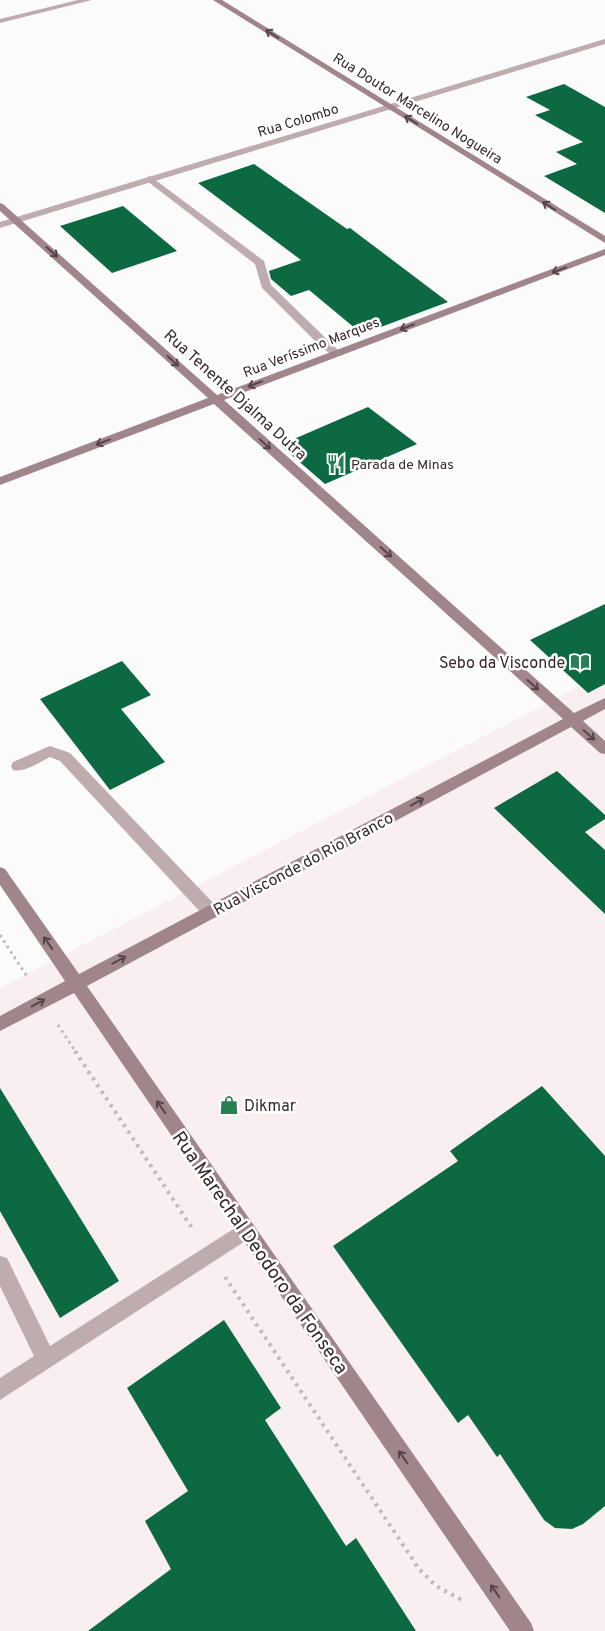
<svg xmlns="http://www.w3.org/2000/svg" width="605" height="1631" viewBox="0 0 605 1631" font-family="Overpass,sans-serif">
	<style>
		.built { fill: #f9eff1 }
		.building { fill: #0d6941 }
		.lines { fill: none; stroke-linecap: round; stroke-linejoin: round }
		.path-far1 { stroke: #bfbabb; stroke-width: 3; stroke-dasharray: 2.5 4; stroke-linecap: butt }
		.path { stroke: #bfbabb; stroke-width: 4; stroke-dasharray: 3 5; stroke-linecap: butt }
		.lane { fill: #beacaf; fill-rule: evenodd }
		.street { fill: #beacaf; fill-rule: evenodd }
		.secondary { fill: #a0868b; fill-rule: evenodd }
		.oneway { stroke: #564448 }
		.labels { text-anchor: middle; stroke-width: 5; stroke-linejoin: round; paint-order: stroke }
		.far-street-label { font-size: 14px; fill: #37282b; stroke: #fff }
		.far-poi-label { font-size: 14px; fill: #37282b; stroke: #fff; text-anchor: start }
		.street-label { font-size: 16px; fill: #37282b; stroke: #fff }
		.poi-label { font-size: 16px; fill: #37282b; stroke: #fff; text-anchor: end }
		.near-street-label { font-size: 19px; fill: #37282b; stroke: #fff }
	</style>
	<rect width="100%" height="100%" fill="#fbfbfb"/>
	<path class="built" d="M605,673V1631H0V988Z"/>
	<path class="building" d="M564,84L605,107V213L544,176L577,164L556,152L583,142L535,115L550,110L526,97Z
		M254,164L347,229L350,228L448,302L362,334L309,290L291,296L271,279L269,271L301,260L198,183Z
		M123,206L177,251L112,273L60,226Z
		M368,407L417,444L325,484L280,445Z
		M605,604V684L588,693L530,640Z
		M122,661L151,695L121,709L165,762L110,790L40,699Z
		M557,771L605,815V819L585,832L605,850V914L494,808Z
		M542,1086L605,1156V1506L583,1524L572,1529L555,1528L544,1520L500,1454L497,1457L468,1415L458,1423L333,1246L458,1161L450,1151Z
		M0,1088L119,1281L60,1318L0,1211Z
		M224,1320L281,1408L265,1420L346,1546L356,1538L416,1631H88L171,1569L145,1521L188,1491L127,1388Z"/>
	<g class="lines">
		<path class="path-far1" d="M0,935L28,978
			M58,1025L76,1052"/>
		<path class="path" d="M75,1051L194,1231
			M225,1277L419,1569L436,1586L462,1600"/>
		<path class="lane" d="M150,176L264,261L271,285L342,354L341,356H333L320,346L262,288L255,264L147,181V177Z
			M50,746L70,753L217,907L219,912L217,917L211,919L205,917L60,761L50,757C40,762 24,773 13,770L11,766L13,762Z
			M246,1221L253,1224L255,1230L253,1236L0,1400V1378L34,1356L0,1286V1256L7,1258L50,1346Z"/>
		<path class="street" d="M78,0H92L0,23V19Z
			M605,39V44L0,228V222Z"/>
		<path class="secondary" d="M213,0H222L605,236V243Z
			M0,203L3,204L217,395L605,249V255L224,400L574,713L605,698V709L583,721L605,741V754L600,753L571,727L87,986L531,1623L534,1631H510L74,993L0,1031V1016L65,981L0,885V867L5,869L79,974L563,719L214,404L0,485V477L208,398L0,211Z"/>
	</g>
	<defs><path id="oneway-shaft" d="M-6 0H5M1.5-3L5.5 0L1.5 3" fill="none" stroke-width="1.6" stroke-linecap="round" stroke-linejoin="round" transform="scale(1.25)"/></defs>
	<g class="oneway">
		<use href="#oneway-shaft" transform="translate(272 34) rotate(-148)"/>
		<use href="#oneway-shaft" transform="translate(411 120) rotate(-148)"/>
		<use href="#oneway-shaft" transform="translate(549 206) rotate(-148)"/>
		<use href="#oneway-shaft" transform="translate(52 252) rotate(42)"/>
		<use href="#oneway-shaft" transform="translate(559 270) rotate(159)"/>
		<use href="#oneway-shaft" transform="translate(407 327) rotate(159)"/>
		<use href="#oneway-shaft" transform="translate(173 361) rotate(42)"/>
		<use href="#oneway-shaft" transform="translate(255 384) rotate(159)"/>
		<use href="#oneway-shaft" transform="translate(103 442) rotate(159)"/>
		<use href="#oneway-shaft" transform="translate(265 444) rotate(42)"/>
		<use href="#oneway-shaft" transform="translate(386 552) rotate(42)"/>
		<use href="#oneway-shaft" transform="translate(533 685) rotate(42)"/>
		<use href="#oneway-shaft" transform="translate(589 735) rotate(42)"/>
		<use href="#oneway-shaft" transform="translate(417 802) rotate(-28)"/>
		<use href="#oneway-shaft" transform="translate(48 943) rotate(-125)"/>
		<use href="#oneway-shaft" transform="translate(119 960) rotate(-28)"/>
		<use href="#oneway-shaft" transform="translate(38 1003) rotate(-28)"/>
		<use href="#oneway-shaft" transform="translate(161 1107) rotate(-125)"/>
		<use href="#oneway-shaft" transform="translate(403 1457) rotate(-125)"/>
		<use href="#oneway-shaft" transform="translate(495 1591) rotate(-125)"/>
	</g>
	<defs>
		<g id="restaurant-bare" transform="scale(1.5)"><path d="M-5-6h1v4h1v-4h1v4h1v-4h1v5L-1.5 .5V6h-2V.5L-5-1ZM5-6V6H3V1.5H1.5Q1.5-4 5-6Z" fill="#277f53" stroke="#fff" stroke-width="2.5" paint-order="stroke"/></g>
		<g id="library-bare" transform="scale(1.5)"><path d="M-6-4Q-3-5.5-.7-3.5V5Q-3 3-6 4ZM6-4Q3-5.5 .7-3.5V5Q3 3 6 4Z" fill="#277f53" stroke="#fff" stroke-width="2.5" paint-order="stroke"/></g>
		<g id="shop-bare" transform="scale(1.5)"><path d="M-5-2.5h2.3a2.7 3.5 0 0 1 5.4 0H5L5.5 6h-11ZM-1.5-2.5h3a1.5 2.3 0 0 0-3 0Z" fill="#277f53" stroke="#fff" stroke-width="2.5" paint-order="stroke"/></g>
	</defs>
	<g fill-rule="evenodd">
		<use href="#restaurant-bare" x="336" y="464"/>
		<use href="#library-bare" x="580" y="662"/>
		<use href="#shop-bare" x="229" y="1105"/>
	</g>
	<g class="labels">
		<g class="far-street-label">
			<text transform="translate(418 108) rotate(32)" y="5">Rua Doutor Marcelino Nogueira</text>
			<text transform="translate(298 120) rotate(-17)" y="5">Rua Colombo</text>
			<text transform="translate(311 347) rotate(-21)" y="5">Rua Veríssimo Marques</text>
		</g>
		<g class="far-poi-label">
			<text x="351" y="469">Parada de Minas</text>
		</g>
		<g class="street-label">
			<text transform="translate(236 394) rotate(42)" y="6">Rua Tenente Djalma Dutra</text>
			<text transform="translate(303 863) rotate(-28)" y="6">Rua Visconde do Rio Branco</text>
		</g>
		<g class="poi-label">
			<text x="565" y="668">Sebo da Visconde</text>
			<text x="244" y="1111" text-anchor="start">Dikmar</text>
		</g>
		<g class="near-street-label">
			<text transform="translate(261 1252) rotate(55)" y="7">Rua Marechal Deodoro da Fonseca</text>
		</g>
	</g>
</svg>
